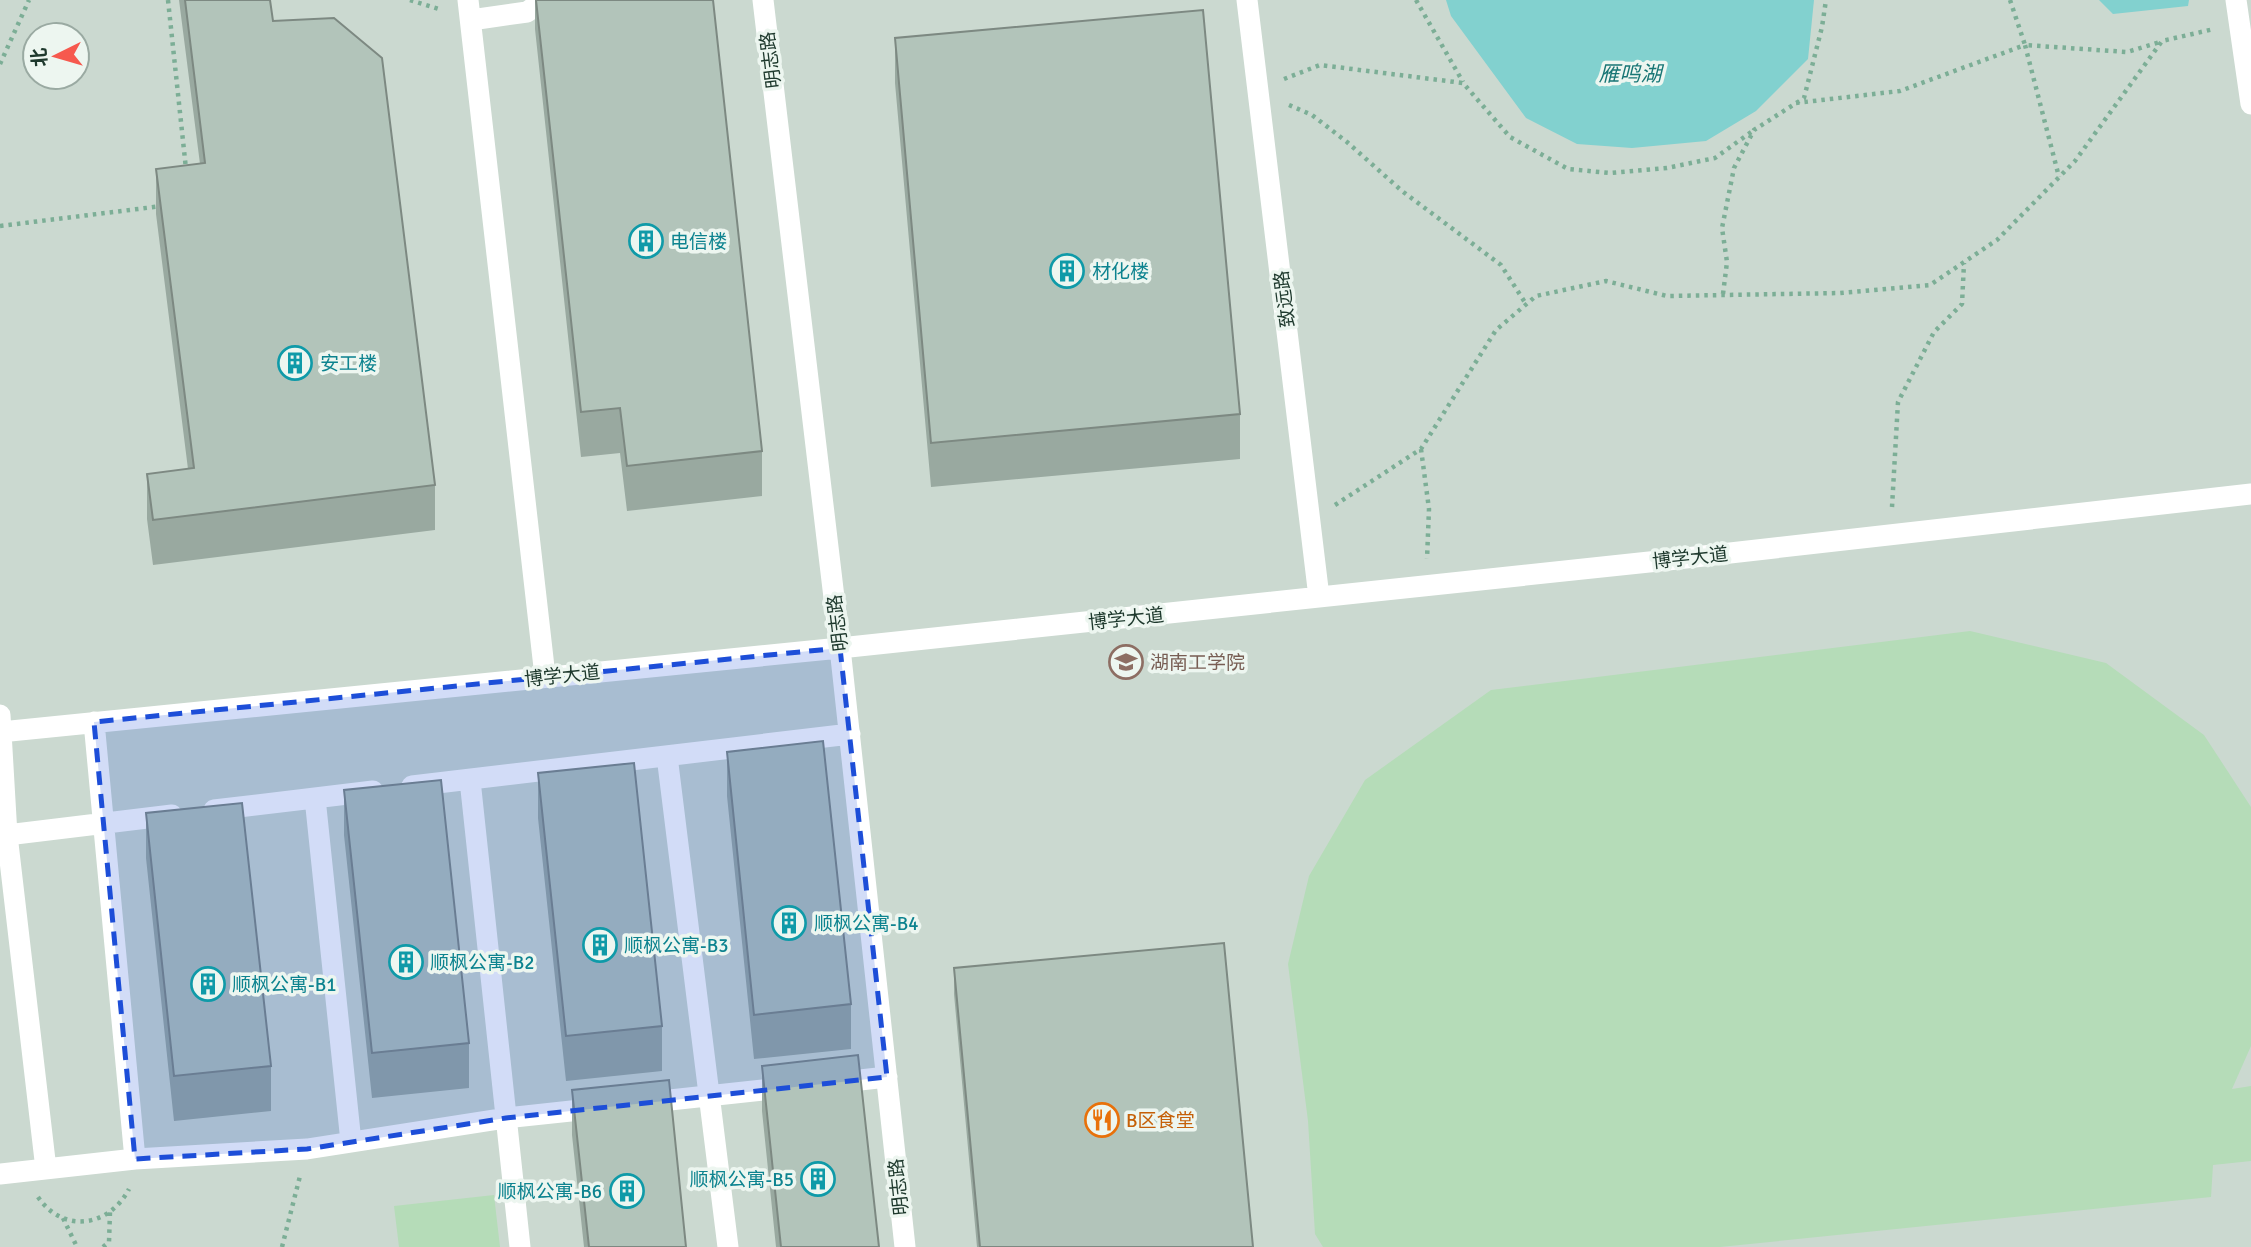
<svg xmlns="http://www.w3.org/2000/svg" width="2251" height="1247" viewBox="0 0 2251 1247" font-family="Signika,'Noto Sans SC',sans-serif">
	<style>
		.built { fill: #cbd9d0; fill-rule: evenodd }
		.green { fill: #b5dcb8 }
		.water { fill: #82d1cf }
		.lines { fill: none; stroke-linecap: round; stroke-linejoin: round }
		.path { stroke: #7cae96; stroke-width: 4.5; stroke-dasharray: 3.5 5; stroke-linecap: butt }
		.minor { stroke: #fff; stroke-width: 21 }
		.wall { fill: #99a9a0 }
		.building { fill: #b2c4ba; stroke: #7d8982; stroke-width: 2 }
		.marked { fill: #1d4ed8; fill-opacity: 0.2; stroke: #1d4ed8; stroke-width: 5; stroke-dasharray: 14 9; stroke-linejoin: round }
		.labels { text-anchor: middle; stroke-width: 7; stroke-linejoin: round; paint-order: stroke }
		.street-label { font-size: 19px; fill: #1e392d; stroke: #edf6f0 }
		.culture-label { font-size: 19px; fill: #0d838f; stroke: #edf6f0; text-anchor: start }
		.education-label { font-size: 19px; fill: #785e54; stroke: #edf6f0; text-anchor: start }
		.food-label { font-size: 19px; fill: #c56008; stroke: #edf6f0; text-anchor: start }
		.water-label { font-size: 21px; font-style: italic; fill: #187675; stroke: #edf6f0 }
	</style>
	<rect width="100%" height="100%" fill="#ddeae2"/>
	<path class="built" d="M0,0H2251V1247H0ZM35,35H77V77H35Z"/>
	<path class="green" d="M1970,631L2106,663L2204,735L2251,807V1046L2232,1089L2251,1086V1161L2213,1165L2211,1197L1720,1247H1323L1315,1234L1308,1121L1288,964L1309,876L1365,780L1491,690Z
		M494,1195L500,1247H399L394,1206Z"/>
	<path class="water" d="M1446,0H1814L1808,59L1756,111L1706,141L1632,148L1577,144L1526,118L1451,16Z
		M2099,0H2189L2188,6L2113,14Z"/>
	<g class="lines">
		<path class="path" d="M168,0L186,169
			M410,0L442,10
			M1416,0L1463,82
			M2010,0L2025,45L2127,52L2160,42
			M0,64L29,0
			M1284,79L1320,65L1463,83L1510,137L1568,169L1610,173L1667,168L1715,158L1754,130
			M1796,103L1900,91L2025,45L2059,177
			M1289,105L1312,115L1347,142L1402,191L1501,265L1526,304
			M0,226L162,206
			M1723,294L1727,262L1722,228L1734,168L1754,130L1804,98L1822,27L1826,0
			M1421,449L1429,509L1427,559
			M1335,505L1421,449L1496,330L1536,296L1606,281L1667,296L1840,293L1930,285L1997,240L2075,161L2162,41L2214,29
			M1892,507L1898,402L1934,332L1962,304L1964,263
			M38,1197C64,1235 110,1226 129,1189
			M63,1218L77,1247
			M103,1247L109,1242L110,1212
			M282,1247L300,1176"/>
		<path class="minor" d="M468,0L545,676
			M763,0L840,648L905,1247
			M1247,0L1319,597
			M2236,0L2251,104
			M471,20L527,12L544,0
			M0,715L7,835L0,836
			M94,722L135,1159
			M0,732L840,648L1668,560L2251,494
			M667,756L728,1247
			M470,780L520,1247
			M412,786L850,734
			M315,798L351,1142
			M214,810L373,791
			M833,1083L887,1077
			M642,1103L791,1087
			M46,1169L7,835L172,815
			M0,1174L135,1159L307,1149L506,1118L599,1108"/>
	</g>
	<path class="wall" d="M179,0H270L273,21L435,485V530L153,565L147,519V474L188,469L156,214V169L200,164Z
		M535,0H713L762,451V496L627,511L620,453L581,457L535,29Z
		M895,38L1240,414V459L931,487L895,83Z
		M727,752L851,1004V1049L754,1059L727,796Z
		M538,773L662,1026V1071L566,1081L538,818Z
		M344,790L469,1043V1088L372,1098L344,835Z
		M146,813L271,1066V1111L174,1121L146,858Z
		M954,968L1253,1247H977L954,994Z
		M762,1066L879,1247H776L762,1111Z
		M572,1090L686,1247H584L572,1135Z"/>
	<path class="building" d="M185,0H270L273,21L334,18L382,58L435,485L153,520L147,474L194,468L156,169L205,163Z
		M536,0H713L762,451L627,466L620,408L581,412Z
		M1203,10L1240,414L931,443L895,38Z
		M823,741L851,1004L754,1015L727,752Z
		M634,763L662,1026L566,1036L538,773Z
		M441,780L469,1043L372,1053L344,790Z
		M242,803L271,1066L174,1076L146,813Z
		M1224,943L1253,1247H980L954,968Z
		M858,1055L879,1247H781L762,1066Z
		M669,1080L686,1247H589L572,1090Z"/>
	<path class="marked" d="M840,648L887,1077L506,1118L307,1149L135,1159L94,722Z"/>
	<defs>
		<g id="building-ring" transform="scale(1.75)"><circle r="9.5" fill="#edf6f0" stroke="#0f9aa8" stroke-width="1.5"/><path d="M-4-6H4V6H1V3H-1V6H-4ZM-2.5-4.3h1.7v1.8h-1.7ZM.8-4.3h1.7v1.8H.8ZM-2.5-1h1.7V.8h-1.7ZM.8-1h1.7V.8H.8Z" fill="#0f9aa8"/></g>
		<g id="university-ring" transform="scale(1.75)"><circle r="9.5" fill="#edf6f0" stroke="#8d6e63" stroke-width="1.5"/><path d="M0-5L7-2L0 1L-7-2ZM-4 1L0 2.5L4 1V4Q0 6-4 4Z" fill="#8d6e63"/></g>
		<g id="restaurant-ring" transform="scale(1.75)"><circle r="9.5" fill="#edf6f0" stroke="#e8710a" stroke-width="1.5"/><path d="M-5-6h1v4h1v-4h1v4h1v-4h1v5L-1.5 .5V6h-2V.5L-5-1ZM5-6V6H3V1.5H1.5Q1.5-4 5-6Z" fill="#e8710a"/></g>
	</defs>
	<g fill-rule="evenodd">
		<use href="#building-ring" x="646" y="241"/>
		<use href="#building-ring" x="1067" y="271"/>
		<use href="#building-ring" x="295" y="363"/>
		<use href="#university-ring" x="1126" y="662"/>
		<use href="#building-ring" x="789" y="923"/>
		<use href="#building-ring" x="600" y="945"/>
		<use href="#building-ring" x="406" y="962"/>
		<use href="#building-ring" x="208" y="984"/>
		<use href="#restaurant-ring" x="1102" y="1120"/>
		<use href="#building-ring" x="818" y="1179"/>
		<use href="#building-ring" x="627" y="1191"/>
	</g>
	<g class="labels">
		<g class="street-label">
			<text transform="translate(770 60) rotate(-97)" y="7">明志路</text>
			<text transform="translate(1284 299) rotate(-97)" y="7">致远路</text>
			<text transform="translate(1690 557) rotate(-6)" y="7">博学大道</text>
			<text transform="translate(1126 618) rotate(-6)" y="7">博学大道</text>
			<text transform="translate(837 623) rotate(-97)" y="7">明志路</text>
			<text transform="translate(562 675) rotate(-6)" y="7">博学大道</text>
			<text transform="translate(898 1187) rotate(-96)" y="7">明志路</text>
		</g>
		<g class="culture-label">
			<text x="670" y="248">电信楼</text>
			<text x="1092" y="278">材化楼</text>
			<text x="320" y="370">安工楼</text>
			<text x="814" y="930">顺枫公寓-B4</text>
			<text x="624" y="952">顺枫公寓-B3</text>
			<text x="430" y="969">顺枫公寓-B2</text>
			<text x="232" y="991">顺枫公寓-B1</text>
			<text x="794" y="1186" text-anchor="end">顺枫公寓-B5</text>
			<text x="602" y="1198" text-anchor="end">顺枫公寓-B6</text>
		</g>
		<g class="education-label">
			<text x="1150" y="669">湖南工学院</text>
		</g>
		<g class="food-label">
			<text x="1126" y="1127">B区食堂</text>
		</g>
		<g class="water-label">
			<text x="1630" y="81">雁鸣湖</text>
		</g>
	</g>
	<g transform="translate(56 56) rotate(265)"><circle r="33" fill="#edf6f0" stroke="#9aaaa2" stroke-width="2"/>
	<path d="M0-5L12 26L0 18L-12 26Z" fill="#f6594e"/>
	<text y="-10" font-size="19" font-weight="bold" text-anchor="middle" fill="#1e392d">北</text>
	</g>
</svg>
